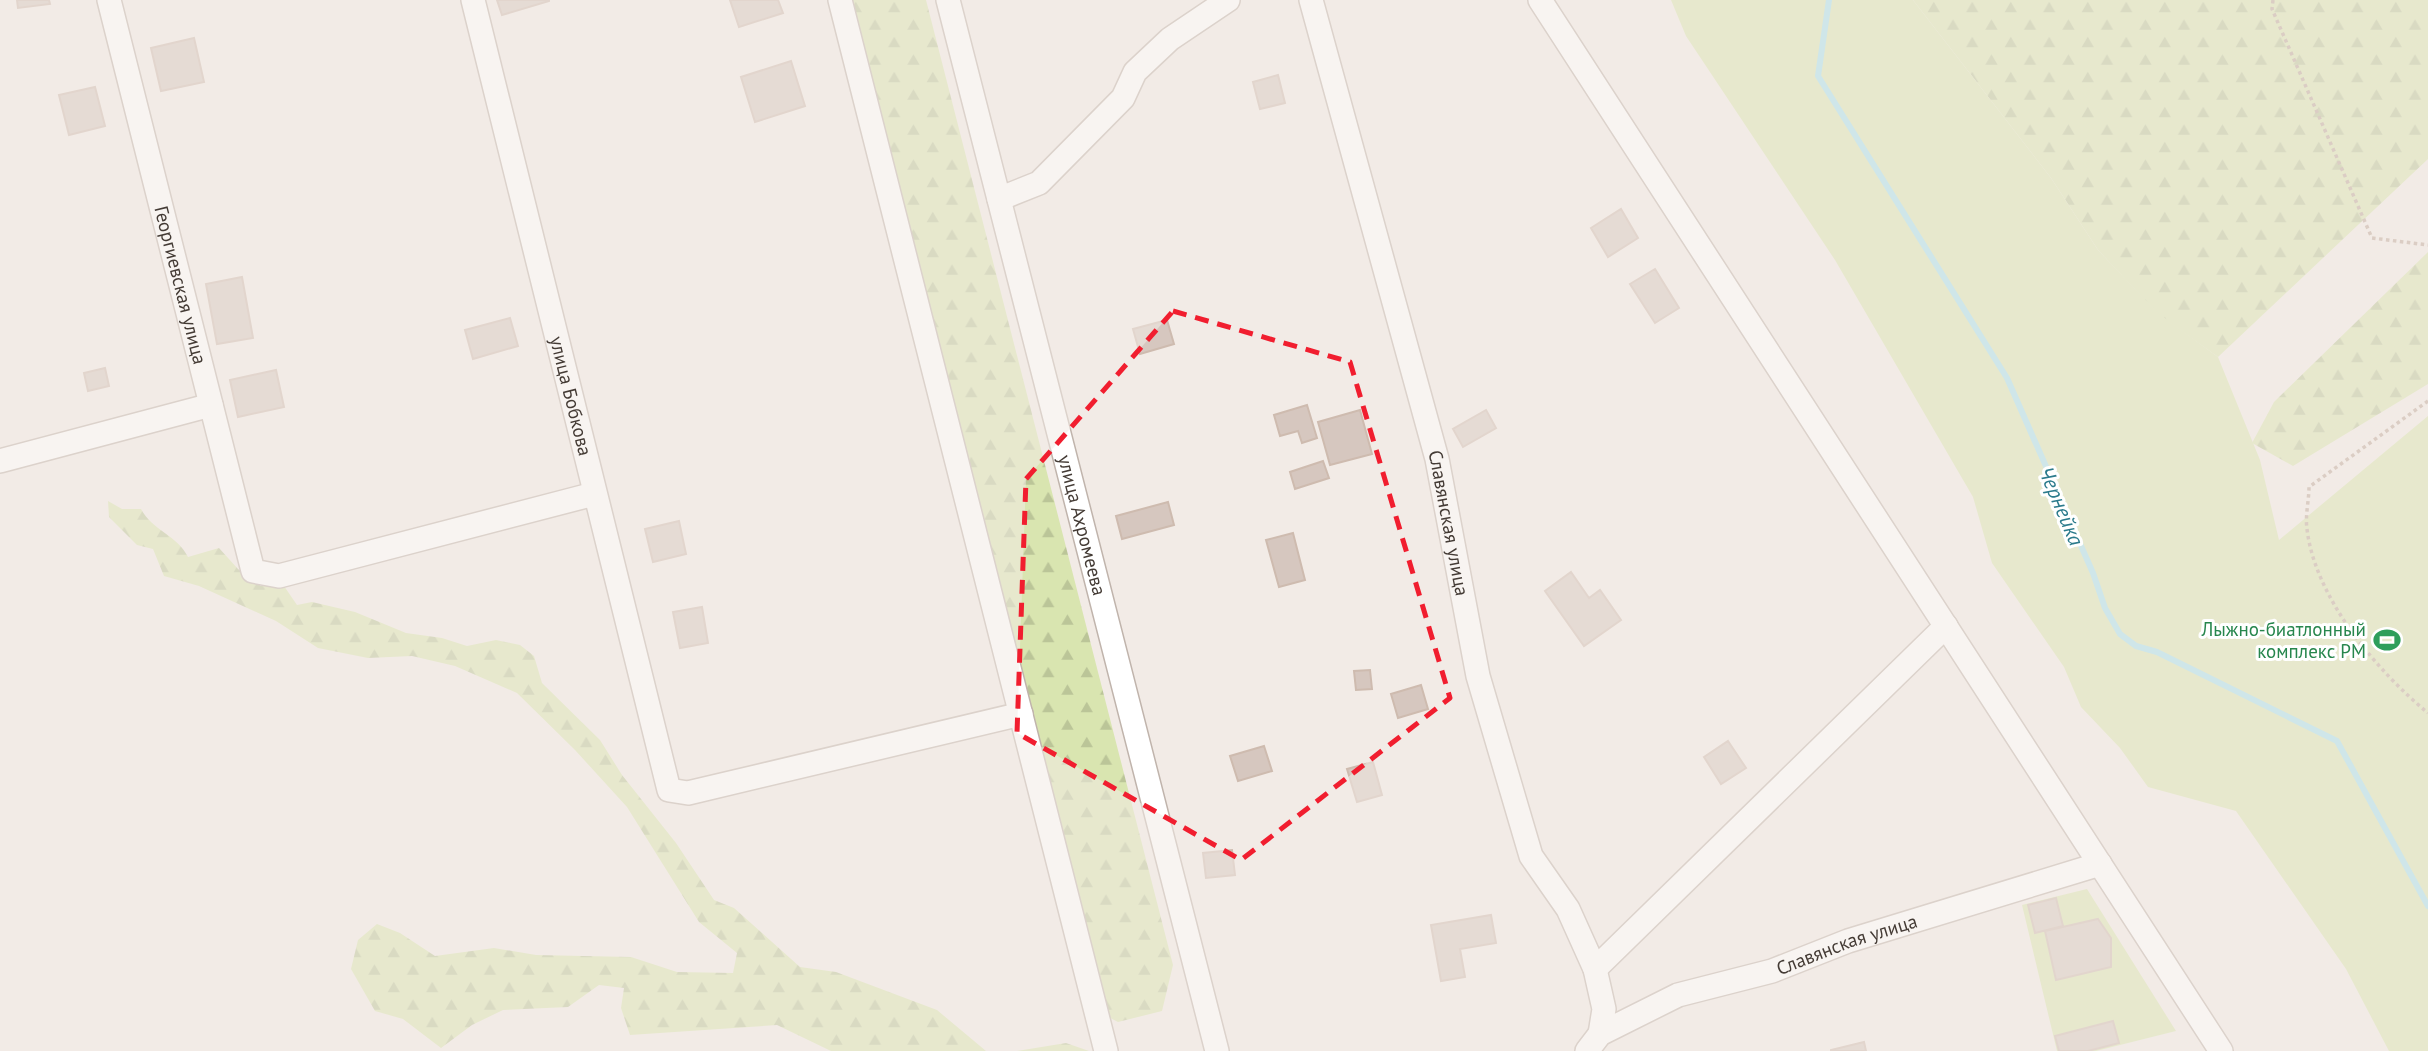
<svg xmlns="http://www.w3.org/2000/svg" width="2428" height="1051" viewBox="0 0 2428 1051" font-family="'PT Sans',sans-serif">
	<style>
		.forest { fill: url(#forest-firs) }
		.garden { fill: #d9e5b0 }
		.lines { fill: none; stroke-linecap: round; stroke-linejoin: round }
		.stream { stroke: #a4e0ed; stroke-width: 6 }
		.building { fill: #d6c7bf; stroke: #cebbaf; stroke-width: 2 }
		.minor-casing { stroke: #c0b4ac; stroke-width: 26 }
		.path { stroke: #bea99b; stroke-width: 3.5; stroke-dasharray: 3.5 3.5; stroke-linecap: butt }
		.minor { stroke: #fff; stroke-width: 23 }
		.marked { fill: none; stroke: #f11e2f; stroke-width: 5; stroke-dasharray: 14 9; stroke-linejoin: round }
		.labels { text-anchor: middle; stroke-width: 6; stroke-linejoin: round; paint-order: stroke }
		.street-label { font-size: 19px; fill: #443b35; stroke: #fff }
		.leisure-label { font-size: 19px; fill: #27864d; stroke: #fff; text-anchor: end }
		.water-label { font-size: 21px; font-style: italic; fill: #2c7b8c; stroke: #fff }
	</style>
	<defs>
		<pattern id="forest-firs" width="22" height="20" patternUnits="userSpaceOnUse" patternTransform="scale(1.75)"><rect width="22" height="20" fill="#d9e5b0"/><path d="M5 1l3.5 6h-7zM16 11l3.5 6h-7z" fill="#bbc598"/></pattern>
	</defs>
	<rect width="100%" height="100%" fill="#f2ebe6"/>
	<path class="forest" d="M841,0H926L1173,965L1162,1011L1118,1022L1091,1008Z
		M1913,0H2428V159L2218,357L2158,314L2098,250L2051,178Z
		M2428,252V384L2293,466L2252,443L2274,402Z
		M108,501L122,509H141C152,530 178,536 188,557L219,548L238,569L261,586H284L297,605L312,602L355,612L406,633L442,638L467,646L496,640L520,645L534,656L542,683L600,740L622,775L676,843L714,900L734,908L800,967L836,972L937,1010L986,1051H831L777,1025L630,1035L621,1008L624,988L599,985L568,1007L503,1010L472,1025L441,1048L403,1019L375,1011L351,969L358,940L377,924L400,933L435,956L494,948L536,955L631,957L677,972L733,973L737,953L699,922L627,807L575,750L517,693L455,666L412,656L368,658L318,648L276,621L199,586L164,576L153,549L137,545L109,517Z
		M1066,1043L1089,1051H1017Z"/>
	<path class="garden" d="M1671,0H1913L2051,178L2098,250L2158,313L2218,357L2260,460L2279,540L2428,416V1051H2389L2346,969L2236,811L2148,787L2120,748L2081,707L2064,667L1992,563L1973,497L1835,260L1686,36Z
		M2087,889L2176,1031L2096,1051H2057L2022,905Z"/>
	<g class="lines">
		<path class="stream" d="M1829,0L1818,76L2007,378L2093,573L2105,608L2120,634L2136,646L2157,652L2337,741L2428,906"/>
	</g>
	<path class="building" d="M17,0H49L50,4L18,8Z
		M497,0H549V1L502,15Z
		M730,0H778L783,13L739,27Z
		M194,38L204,82L161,91L151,48Z
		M791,61L805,106L755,122L741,77Z
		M1278,75L1285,103L1260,109L1253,82Z
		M95,87L105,126L69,135L59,95Z
		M1621,209L1638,238L1608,257L1591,228Z
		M1655,269L1679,308L1655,323L1630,284Z
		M242,277L253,338L217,344L206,284Z
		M510,318L518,346L473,359L465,330Z
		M1167,320L1174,344L1140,354L1133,329Z
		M105,368L109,386L88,391L84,373Z
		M276,370L284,407L238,417L230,380Z
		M1307,405L1317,438L1302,443L1298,431L1280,436L1274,415Z
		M1360,410L1372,454L1330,465L1318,422Z
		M1486,410L1496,428L1463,447L1453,429Z
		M1323,461L1329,478L1295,489L1290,472Z
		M1168,502L1174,525L1122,539L1116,516Z
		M679,521L686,554L653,562L645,529Z
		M1293,533L1305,580L1279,587L1266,540Z
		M1571,572L1589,598L1600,590L1621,620L1584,646L1545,591Z
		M702,607L708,643L680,648L673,612Z
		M1370,670L1372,689L1356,690L1354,671Z
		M1421,685L1428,709L1398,718L1391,694Z
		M1728,741L1746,768L1721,784L1704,757Z
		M1264,746L1272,771L1238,781L1230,756Z
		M1373,762L1382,795L1357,802L1347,769Z
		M1232,850L1235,875L1206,878L1203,853Z
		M2056,898L2063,926L2035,933L2028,905Z
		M1491,915L1496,943L1460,949L1465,977L1441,981L1431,925Z
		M2098,919L2111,938V967L2056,980L2045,931Z
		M2113,1021L2119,1043L2088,1051H2059L2055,1036Z
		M1864,1042L1866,1051H1831V1050Z"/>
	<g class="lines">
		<g class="minor-casing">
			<g id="minor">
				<path id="s1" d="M109,0L253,571L279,576L594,494"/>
				<path id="s2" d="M473,0L669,790L688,793L1021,714"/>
				<path d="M840,0L1106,1051"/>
				<path id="s3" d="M948,0L1217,1051"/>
				<path id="s4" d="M1311,0L1437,459L1478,676L1531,856L1568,909L1595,969L1604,1009L1600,1034"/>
				<path d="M1540,0L2221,1051"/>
				<path d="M999,199L1039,183L1123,98L1135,72L1170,39L1228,0"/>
				<path d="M0,461L211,405"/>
				<path d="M1595,969L1946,626"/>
				<path id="s5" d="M1587,1051L1600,1034L1678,995L1772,971L1848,941L2100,864"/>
			</g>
		</g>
		<path class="path" d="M2273,0L2272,9L2372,238L2428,245
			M2428,401L2309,487C2309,500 2305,516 2307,529C2315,598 2377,671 2428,713"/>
		<use href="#minor" class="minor"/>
	</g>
	<path d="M0 0H2428V1051H0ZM1173,311L1350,362L1450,698L1241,860L1017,733L1026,479Z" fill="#f2ebe6" fill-opacity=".55" fill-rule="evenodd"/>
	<path class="marked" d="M1173,311L1350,362L1450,698L1241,860L1017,733L1026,479Z"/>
	<defs>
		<g id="stadium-bare" transform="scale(2.1)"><path d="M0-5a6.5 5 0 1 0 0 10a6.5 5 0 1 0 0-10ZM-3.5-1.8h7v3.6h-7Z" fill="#2e9e5b" stroke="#fff" stroke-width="2.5" paint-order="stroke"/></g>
	</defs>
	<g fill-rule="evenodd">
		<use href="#stadium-bare" x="2387" y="640"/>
	</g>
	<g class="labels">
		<g class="street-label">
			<text dy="7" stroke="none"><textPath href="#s1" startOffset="294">Георгиевская улица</textPath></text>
			<text dy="7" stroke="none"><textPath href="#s2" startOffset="408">улица Бобкова</textPath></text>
			<text dy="7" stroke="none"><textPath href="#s4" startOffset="541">Славянская улица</textPath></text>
			<text dy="7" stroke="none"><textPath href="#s3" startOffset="542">улица Ахромеева</textPath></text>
			<text dy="7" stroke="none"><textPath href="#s5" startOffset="285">Славянская улица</textPath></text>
		</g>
		<g class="leisure-label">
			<text x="2366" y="636">Лыжно-биатлонный<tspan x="2366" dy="22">комплекс РМ</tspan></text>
		</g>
		<g class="water-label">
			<text transform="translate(2061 506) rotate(67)" y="7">Чернейка</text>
		</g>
	</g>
</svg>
